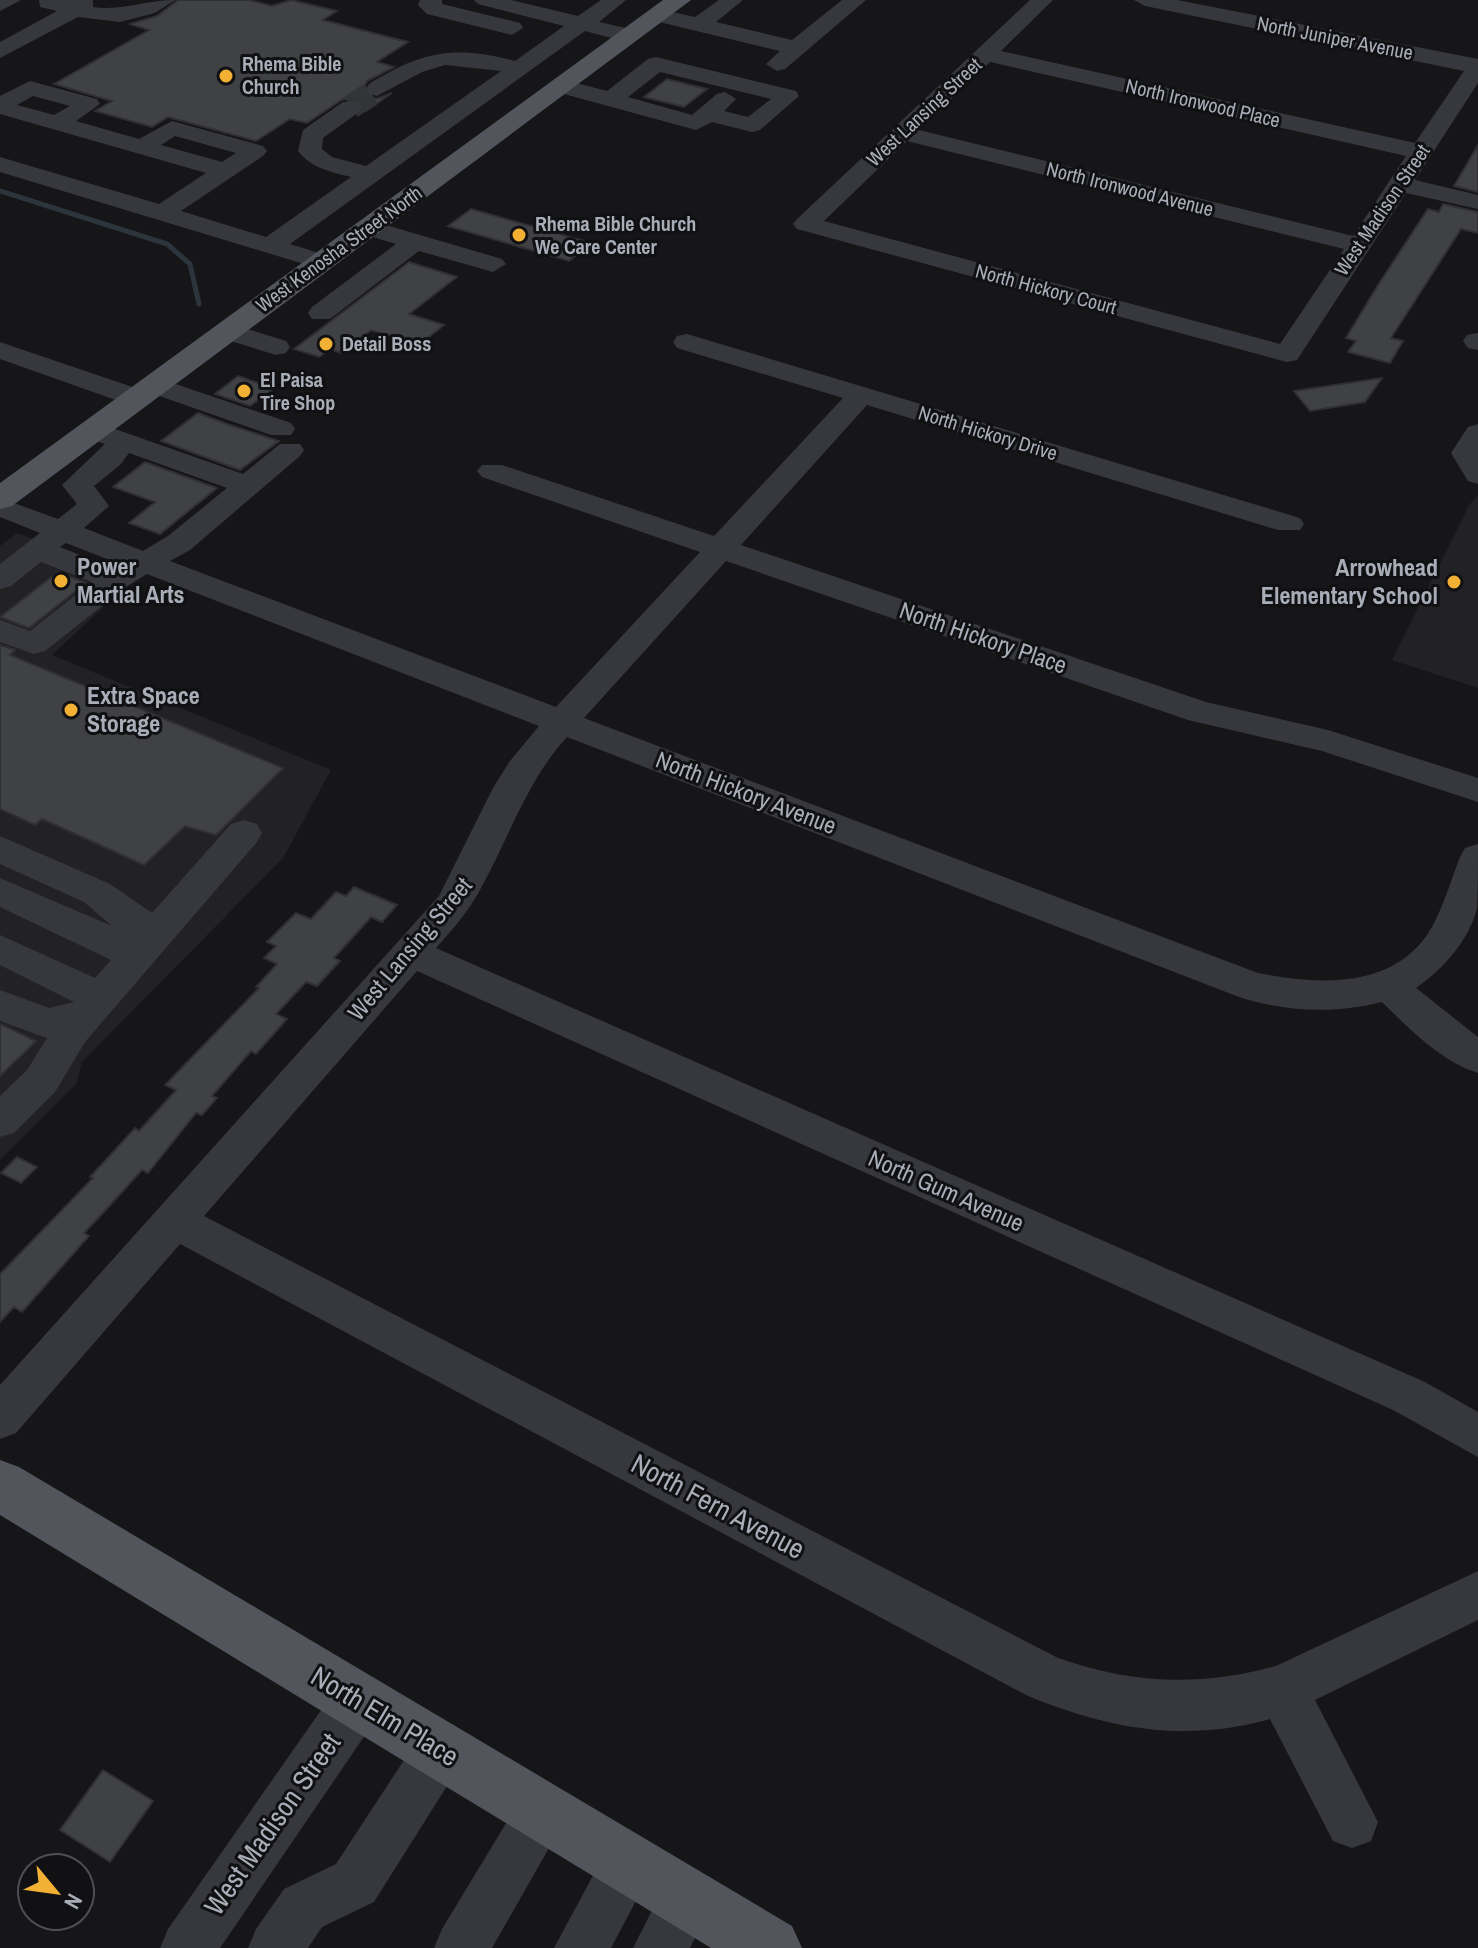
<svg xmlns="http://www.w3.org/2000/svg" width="1478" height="1948" viewBox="0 0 1478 1948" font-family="'Archivo Narrow',sans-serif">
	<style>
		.built { fill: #222225 }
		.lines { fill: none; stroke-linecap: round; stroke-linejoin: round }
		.stream { stroke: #2c353c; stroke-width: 5 }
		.building { fill: #404145; stroke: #303034; stroke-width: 2 }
		.minor-tunnel { stroke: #333438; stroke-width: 24; stroke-dasharray: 24 12; stroke-linecap: butt }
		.minor { fill: #37383d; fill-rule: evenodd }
		.major { fill: #53555c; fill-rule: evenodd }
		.poi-dot { fill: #f2b134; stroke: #111113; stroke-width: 3 }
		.labels { text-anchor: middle; stroke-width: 6; stroke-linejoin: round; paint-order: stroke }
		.far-street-label { font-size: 20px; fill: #a8adb8; stroke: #111113 }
		.far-poi-label { font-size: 20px; font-weight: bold; fill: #a8adb8; stroke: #111113; text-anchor: start }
		.poi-label { font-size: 24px; font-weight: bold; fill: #a8adb8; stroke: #111113; text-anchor: start }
		.street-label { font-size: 24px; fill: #a8adb8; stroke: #111113 }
		.near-street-label { font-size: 28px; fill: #a8adb8; stroke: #111113 }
	</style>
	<rect width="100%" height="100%" fill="#161618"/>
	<path class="built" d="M1478,495V688L1392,660L1469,505Z
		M17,533L136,577L52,655L331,770L283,858L82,1062L76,1084L0,1160V546Z"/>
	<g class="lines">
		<path class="stream" d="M0,191L167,244L190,264L199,304"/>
	</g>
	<path class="building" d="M178,0H249L272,6L291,0L337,11L323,20L408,42L377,62L394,67L367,81L363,91L376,99L392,93L366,111L361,100L343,99L307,123L290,119L256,141L168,117L152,127L95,111L112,101L54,84L149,30L130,24L157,16Z
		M667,79L707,89L684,107L644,97Z
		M1478,145V192L1454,186Z
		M1443,204L1478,212V233L1461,229L1391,338L1403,341L1390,363L1348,352L1356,341L1346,338L1378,285L1428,209L1439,212Z
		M471,209L591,243L569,261L448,226Z
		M409,262L457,277L409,314L444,325L419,345L371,330L341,353L330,349L319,357L294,349Z
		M238,376L267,386L273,389L250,406L215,394Z
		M1382,378L1365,402L1310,411L1294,391Z
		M198,413L227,424L279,441L240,470L161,441Z
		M145,462L217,488L160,534L129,523L155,502L113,487Z
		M58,572L86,583L29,628L0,617Z
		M0,645L15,650L10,655L283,768L216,835L185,826L144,865L42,819L35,825L0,809Z
		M354,887L397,905L382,922L371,917L334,958L340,961L317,986L306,982L276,1014L287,1019L256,1054L251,1051L212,1096L217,1098L202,1115L196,1113L148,1173L142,1170L103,1213L84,1233L89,1236L22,1312L14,1307L0,1322V1274L93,1178L90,1177L135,1128L139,1131L176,1090L165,1085L259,988L256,987L277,964L264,958L276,946L267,942L296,913L311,919L336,892L346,896Z
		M0,1024L36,1041L0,1076Z
		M17,1157L37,1167L21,1183L1,1173Z
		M103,1770L153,1801L110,1862L60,1830Z"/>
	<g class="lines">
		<path class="minor-tunnel" d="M351,107L377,89"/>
		<path class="minor" d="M0,0H21L0,11Z
			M39,0H93V7C122,11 146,0 175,0L155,13L120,22L78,17L0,58V42L57,11L40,7Z
			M420,0H442V4L520,23L523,28L512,35L427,14L418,5Z
			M474,0H511L578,16L601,0H626L599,22L639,31L642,36L631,43L585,31L290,244L332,257L336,262L332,267H314L0,172V157L159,204L206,173L0,114V96L30,81L97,99L100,104L76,121L139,139L172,121L263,146L267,151L263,156L181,211L266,237L351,177C331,172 311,168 298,151L303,130L343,102H359L363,107L359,112L323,138L322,149L332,157L366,166L501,71L445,65L422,72L377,96L369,94L366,89L369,84C422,51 454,45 515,61L564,26L478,4ZM33,96L70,106L54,115L17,105ZM175,136L236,153L222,162L161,145Z
			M719,0H743L716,22L792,40L842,0H866L785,69L777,71L766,64L780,51L651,20L648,15L659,9L695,17Z
			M1030,0H1053L1001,51L1415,143L1464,71L1145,6L1134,0H1177L1478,59V83L1415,180L1478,195V209L1406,193L1297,360L1287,362L797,229L793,224L797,219ZM990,62L1406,156L1353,236L919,130ZM907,141L1344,249L1280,344L824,221Z
			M656,57L796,91L799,96L760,130L752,132L712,122L696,130L553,91L550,86L561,79L607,91L648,59ZM660,72L771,99L748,117L724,111L736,99L725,92L717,94L692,115L628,97Z
			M369,220L502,259L506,264L493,272L419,251L330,319H312L308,313L312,307L396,244L360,233L356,228Z
			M228,323L286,341L290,347L286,353L276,355L218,337L215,331L218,325Z
			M1477,333H1478V350L1468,348L1463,341L1467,335Z
			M687,334L1300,518L1304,524L1300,530H1278L867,405L741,545L1206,702L1328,730L1478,778V802L1322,751L1188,720L726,561L584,718L1258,973C1319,985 1396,990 1432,927C1444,905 1451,880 1460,857L1465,848L1478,844C1478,864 1478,889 1477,908C1469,941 1443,969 1416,988L1478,1037V1073C1442,1062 1408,1028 1382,1002C1335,1014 1286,1012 1239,997L567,737C526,782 510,836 481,888C469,911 453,929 436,948L1425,1382L1478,1412V1457L1393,1410L417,971L204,1216L1058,1658C1132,1684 1201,1687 1276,1666L1478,1571V1620L1315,1700L1378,1822L1371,1841L1352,1848L1333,1841L1270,1719C1184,1743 1109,1729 1028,1696L180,1244L16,1433L0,1439V1385L439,896L493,788L510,761L539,726L147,574L126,587L45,651L34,654L0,642V620L30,631L92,582L41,562L11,586L0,589V564L40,533L0,517V498L58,519L77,504L62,485L105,444L88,438L84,432L88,426L98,423L243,474L280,444H300L304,450L300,456L190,550L170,561L556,707L700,552L482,477L477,471L482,465H502L714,536L843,398L677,348L673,342L677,336ZM129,453L227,488L168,536L143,551L84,528L109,506L94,486L120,465ZM66,543L120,564L113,568L60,547Z
			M0,342L147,392L151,398L147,404H127L0,359Z
			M155,377L291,423L295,429L291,435H271L145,391L141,385L145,379Z
			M1478,424V484L1468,481L1451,453L1468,427Z
			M244,820L257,824L262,833L257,842L85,1042L55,1092L14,1133L0,1137V1096L27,1070L47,1038L0,1021V990L49,1008L74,1002L0,965V935L95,978L111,960L0,907V878L133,935L112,926L84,902L0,864V836L110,884L152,913L231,824Z
			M358,1676L376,1683L383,1701L376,1719L220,1948H160L168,1929L340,1683Z
			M441,1723L459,1731L467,1749L459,1767L374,1902L322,1927L308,1948H248L256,1929L284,1889L336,1864L423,1731Z
			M544,1785L563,1792L570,1811L492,1948H434L442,1929L525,1792Z
			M629,1836L648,1844L656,1863L611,1948H554L610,1844Z
			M687,1871L706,1879L714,1898L690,1948H633L668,1879Z"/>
		<path class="major" d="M663,0H691L12,506L0,509V483Z
			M0,1460L19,1467L792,1926L802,1948H711L0,1515Z"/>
	</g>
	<g class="poi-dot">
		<circle cx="226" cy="76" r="8"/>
		<circle cx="519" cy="235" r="8"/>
		<circle cx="326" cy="344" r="8"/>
		<circle cx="244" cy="391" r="8"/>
		<circle cx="61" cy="581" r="8"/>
		<circle cx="1454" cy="582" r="8"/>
		<circle cx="71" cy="710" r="8"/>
	</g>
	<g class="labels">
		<g class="far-street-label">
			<text transform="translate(1335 38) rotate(11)" y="7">North Juniper Avenue</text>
			<text transform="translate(1203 103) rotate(13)" y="7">North Ironwood Place</text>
			<text transform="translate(924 112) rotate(-43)" y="7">West Lansing Street</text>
			<text transform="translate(1130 189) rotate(14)" y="7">North Ironwood Avenue</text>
			<text transform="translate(1382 210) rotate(-56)" y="7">West Madison Street</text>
			<text transform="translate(339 249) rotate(-36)" y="7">West Kenosha Street North</text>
			<text transform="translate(1046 289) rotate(15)" y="7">North Hickory Court</text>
			<text transform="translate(988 433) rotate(17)" y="7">North Hickory Drive</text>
		</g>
		<g class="far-poi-label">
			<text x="242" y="71">Rhema Bible<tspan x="242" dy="23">Church</tspan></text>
			<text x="535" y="231">Rhema Bible Church<tspan x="535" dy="23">We Care Center</tspan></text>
			<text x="342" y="351">Detail Boss</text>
			<text x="260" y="387">El Paisa<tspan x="260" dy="23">Tire Shop</tspan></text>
		</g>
		<g class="poi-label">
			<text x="77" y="575">Power<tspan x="77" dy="28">Martial Arts</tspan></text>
			<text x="1438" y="576" text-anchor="end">Arrowhead<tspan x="1438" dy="28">Elementary School</tspan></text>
			<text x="87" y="704">Extra Space<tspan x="87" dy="28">Storage</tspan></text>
		</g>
		<g class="street-label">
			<text transform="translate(983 638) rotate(19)" y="8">North Hickory Place</text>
			<text transform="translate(746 793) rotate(21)" y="8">North Hickory Avenue</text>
			<text transform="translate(410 949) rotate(-50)" y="8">West Lansing Street</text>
			<text transform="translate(946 1191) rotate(24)" y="8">North Gum Avenue</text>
		</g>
		<g class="near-street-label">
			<text transform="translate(718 1506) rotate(28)" y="10">North Fern Avenue</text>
			<text transform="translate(385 1716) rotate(31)" y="10">North Elm Place</text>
			<text transform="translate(272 1824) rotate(-55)" y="10">West Madison Street</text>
		</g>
	</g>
	<g transform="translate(56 1892) rotate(119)"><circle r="38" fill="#111113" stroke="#4d4f55" stroke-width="2"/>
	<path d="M0-6L14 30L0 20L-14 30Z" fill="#f2b134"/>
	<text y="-12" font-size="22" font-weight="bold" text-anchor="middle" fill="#a8adb8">N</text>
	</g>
</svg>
